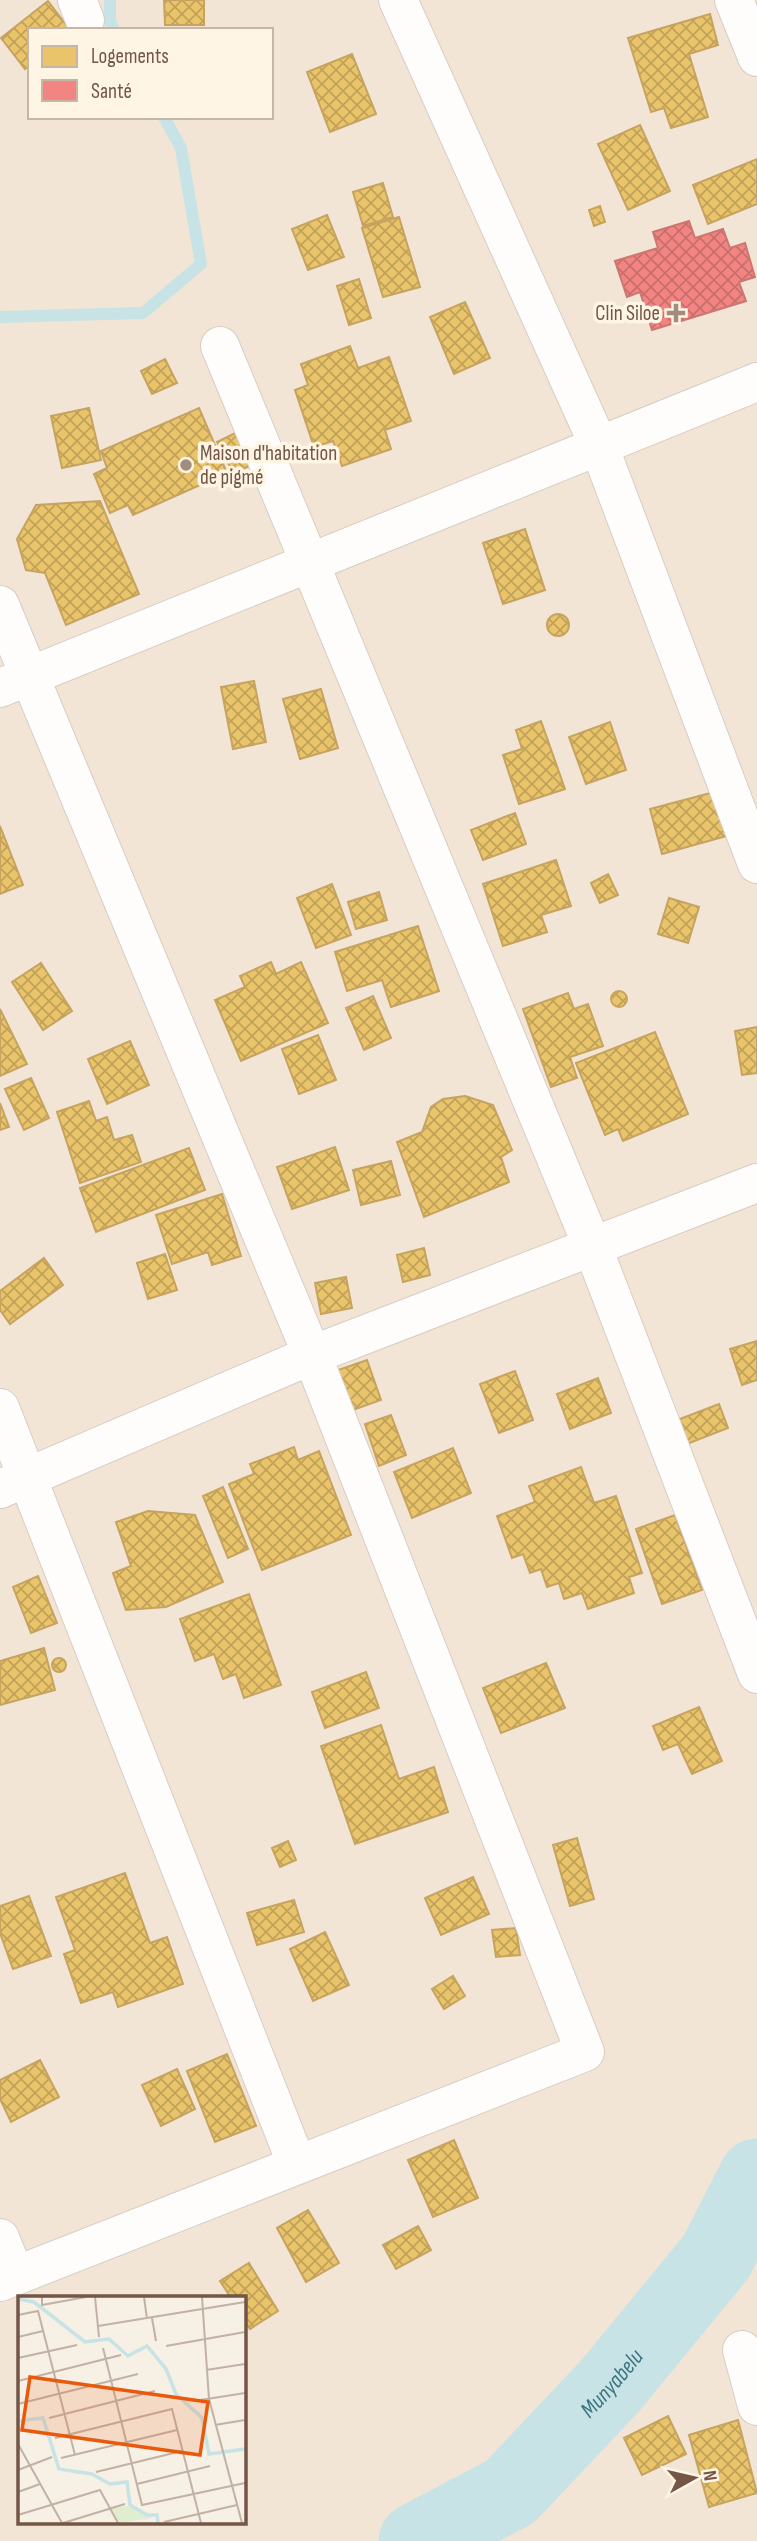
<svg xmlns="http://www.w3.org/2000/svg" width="757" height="2541" viewBox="0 0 757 2541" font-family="'Sofia Sans Condensed',sans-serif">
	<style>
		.residential { fill: #f2e5d5; fill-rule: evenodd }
		.homes { fill: url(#homes-cross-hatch); stroke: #c6a35f; stroke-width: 2 }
		.health { fill: url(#health-cross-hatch); stroke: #cc7670; stroke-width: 2 }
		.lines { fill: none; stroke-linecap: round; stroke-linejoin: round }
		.stream { stroke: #c7e3e6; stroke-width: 12 }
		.river { stroke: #c7e3e6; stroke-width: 77 }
		.minor-casing { stroke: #d7cdc4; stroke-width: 40 }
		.minor { stroke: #fefdfb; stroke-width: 38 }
		.poi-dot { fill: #a18c7e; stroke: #fff5e5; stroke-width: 2.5 }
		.labels { text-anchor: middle; stroke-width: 7; stroke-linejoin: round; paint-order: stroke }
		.poi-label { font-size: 21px; fill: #735646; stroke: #fff5e5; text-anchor: end }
		.water-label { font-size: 23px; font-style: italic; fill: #3d7580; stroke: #fff5e5 }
		.inset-river { fill: none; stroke: #c7e3e6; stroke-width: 3.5 }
		.inset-road { fill: none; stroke: #c2b2a5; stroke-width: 2 }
		.view { fill: #e8590c; fill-opacity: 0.15; stroke: #e8590c; stroke-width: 3.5 }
		.inset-edge { fill: none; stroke: #735646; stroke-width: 3.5 }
	</style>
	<defs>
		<pattern id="homes-cross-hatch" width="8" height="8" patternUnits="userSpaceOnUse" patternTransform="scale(1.75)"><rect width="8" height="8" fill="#e9c46a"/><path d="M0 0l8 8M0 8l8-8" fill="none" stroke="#c1a259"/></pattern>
		<pattern id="health-cross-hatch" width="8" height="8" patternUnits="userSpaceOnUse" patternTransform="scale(1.75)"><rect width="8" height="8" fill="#f28482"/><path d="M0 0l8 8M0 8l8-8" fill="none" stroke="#c86f6c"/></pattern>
	</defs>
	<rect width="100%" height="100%" fill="#f6f0e5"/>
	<path class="residential" d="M0,0H757V2541H0ZM30,30H271V117H30ZM19,2298H243V2522H19Z"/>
	<path class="homes" d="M164,0H204V25H165Z
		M48,1L70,30H30V65L25,69L1,38Z
		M710,14L718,45L689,54L708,117L671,128L664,108L651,112L628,38Z
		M352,54L376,114L330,132L307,72Z
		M640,125L670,191L628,210L598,144Z
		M757,159V204L708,224L693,185Z
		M383,183L393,217L363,226L353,192Z
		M600,206L605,222L594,226L589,210Z
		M327,215L344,257L308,270L292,229Z
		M399,217L420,287L383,297L362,228Z
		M359,279L371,318L349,325L337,286Z
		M465,302L490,358L454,374L430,317Z
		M350,346L358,368L389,357L411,421L385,430L391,449L342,466L333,441L314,447L295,390L308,385L301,364Z
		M165,359L177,383L152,394L141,371Z
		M89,408L101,460L62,468L51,416Z
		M199,408L227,473L133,515L128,505L110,513L94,474L107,468L101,451Z
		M239,431L255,463L234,474L217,442Z
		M100,501L139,594L66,625L45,573L26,570L17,539L36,505Z
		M525,529L545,590L503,604L483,543Z
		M547 625a11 11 0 1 1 22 0a11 11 0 1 1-22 0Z
		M254,681L266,742L233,749L221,687Z
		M321,689L338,748L300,759L283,699Z
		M541,721L565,789L519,804L503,755L522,749L516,730Z
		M610,722L626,770L586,784L569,737Z
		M718,791L730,835L662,854L650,809Z
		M515,813L526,844L483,860L471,830Z
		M0,826L23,885L0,894Z
		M556,860L571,906L541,915L547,932L503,946L483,884Z
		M608,874L618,895L600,903L591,883Z
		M332,884L351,935L316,948L297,898Z
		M379,892L387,920L356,929L348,902Z
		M669,898L699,907L688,943L658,934Z
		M418,926L439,991L391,1007L382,980L347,991L335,952Z
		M271,962L276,974L301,962L328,1023L241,1061L215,1000L245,987L240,976Z
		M41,963L72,1011L43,1030L12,982Z
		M611 999a8 8 0 1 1 16 0a8 8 0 1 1-16 0Z
		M568,993L574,1009L588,1004L603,1046L570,1057L577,1078L551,1087L523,1009Z
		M373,996L391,1038L364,1050L346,1008Z
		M0,1009L27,1064L0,1076Z
		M757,1027V1073L742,1075L735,1031Z
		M655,1032L688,1114L623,1141L618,1129L605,1135L576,1063Z
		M318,1035L336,1080L299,1094L282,1049Z
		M130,1041L149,1085L107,1104L88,1059Z
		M31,1078L49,1118L24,1130L5,1089Z
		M465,1096L493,1105L512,1150L501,1157L509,1182L424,1217L397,1142L422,1132L431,1107L443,1099Z
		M89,1101L96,1121L107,1117L114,1140L132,1135L141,1162L80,1183L57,1112Z
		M0,1103L9,1127L0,1130Z
		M335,1147L349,1190L292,1209L277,1167Z
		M189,1148L205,1190L96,1232L80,1188Z
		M391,1161L400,1195L361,1205L353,1170Z
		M222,1194L241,1256L212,1265L208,1252L172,1264L156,1215Z
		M424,1248L430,1275L403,1282L397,1255Z
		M165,1254L177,1290L148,1299L137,1263Z
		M44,1258L63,1285L10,1324L0,1310V1291Z
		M346,1277L352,1308L321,1314L315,1283Z
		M757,1341V1380L742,1385L730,1349Z
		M367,1360L381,1400L353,1410L338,1370Z
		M515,1371L533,1420L499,1433L480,1384Z
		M598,1378L611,1413L570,1429L557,1394Z
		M719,1404L728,1428L687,1444L677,1420Z
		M391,1415L406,1455L379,1466L365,1424Z
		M294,1447L298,1460L319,1451L351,1535L262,1570L229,1484L254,1474L250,1464Z
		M453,1448L471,1493L412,1518L394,1472Z
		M581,1467L594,1503L616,1496L642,1573L629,1577L634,1593L588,1609L582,1593L564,1599L559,1583L547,1587L541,1569L530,1573L523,1554L512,1558L497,1516L535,1502L529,1486Z
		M223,1487L248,1549L228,1558L203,1496Z
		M148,1511L195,1515L223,1582L166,1607L126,1610L113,1573L131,1566L116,1522Z
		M675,1515L702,1590L662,1604L636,1529Z
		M38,1576L57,1623L31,1633L13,1587Z
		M249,1594L281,1685L244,1698L236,1674L223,1679L214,1654L195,1661L180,1619Z
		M44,1648L55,1690L0,1705V1661Z
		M52 1665a7 7 0 1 1 14 0a7 7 0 1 1-14 0Z
		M546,1663L565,1708L501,1733L483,1688Z
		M366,1672L379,1708L325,1728L312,1692Z
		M699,1707L722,1761L692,1774L678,1744L663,1750L653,1726Z
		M381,1725L399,1779L434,1767L448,1812L355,1844L321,1746Z
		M577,1838L594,1899L570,1906L553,1845Z
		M288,1841L296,1860L280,1867L272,1848Z
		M125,1873L150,1943L167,1937L183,1984L118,2007L113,1992L81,2003L64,1954L75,1950L56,1897Z
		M473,1877L489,1914L441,1935L425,1898Z
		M29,1896L51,1956L13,1969L0,1933V1906Z
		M294,1900L304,1932L257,1945L247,1913Z
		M516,1928L520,1955L496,1957L492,1930Z
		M325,1932L349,1985L313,2001L290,1949Z
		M453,1976L465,1996L444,2009L432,1989Z
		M227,2054L256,2126L215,2142L187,2071Z
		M40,2060L59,2097L11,2122L0,2099V2080Z
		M177,2069L195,2109L161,2126L142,2085Z
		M454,2140L478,2198L433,2217L408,2160Z
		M308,2210L339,2263L306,2282L277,2228Z
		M418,2226L431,2250L396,2269L383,2245Z
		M249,2263L278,2311L250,2329L243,2318V2298H231L220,2281Z
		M668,2416L686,2454L642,2475L624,2438Z
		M738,2420L757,2493L709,2507L689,2435Z"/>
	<path class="health" d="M689,221L695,238L723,229L730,248L745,243L755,277L739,282L746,301L652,330L640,292L627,297L615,261L658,248L653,232Z"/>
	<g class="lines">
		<path class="stream" d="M110,0V22L114,30
			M0,317L143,313L201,264L181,148L164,117"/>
		<path class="river" id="s1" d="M417,2541L510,2492L610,2386L716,2257L757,2177"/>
		<g class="minor-casing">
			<path id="minor" d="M77,0L85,20
				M398,0L599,446L757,864
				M734,0L757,57
				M220,346L593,1248L757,1674
				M0,605L312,1355L585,2052L0,2282
				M0,688L757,382
				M0,1408L297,2165
				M0,1489L312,1355L757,1183
				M0,2238L15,2276
				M742,2350L757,2406"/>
		</g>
		<use href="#minor" class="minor"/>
	</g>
	<g class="poi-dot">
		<path d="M672.5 302.5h7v7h7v7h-7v7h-7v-7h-7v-7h7z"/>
		<circle cx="186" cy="465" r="7"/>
	</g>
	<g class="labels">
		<g class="poi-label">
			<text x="660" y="320">Clin Siloe</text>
			<text x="200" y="460" text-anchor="start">Maison d'habitation<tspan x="200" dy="24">de pigmé</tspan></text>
		</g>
		<g class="water-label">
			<text dy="8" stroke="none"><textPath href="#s1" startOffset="254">Munyabelu</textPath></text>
		</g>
	</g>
	<g transform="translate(18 2296)">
		<rect width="228" height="228" fill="#f6f0e5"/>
		<path d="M113,210L121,213L134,222L101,227L91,212Z" fill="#e1edcf"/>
		<path class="inset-river" d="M0,3L16,6L67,46L91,43L110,60L129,50L148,73L158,98L184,122L191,158L227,153M0,125L25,122L41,173L74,178L92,188L109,186L112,209L129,219H139L140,227"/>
		<path class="inset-road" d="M24,1V9L68,1M77,1L81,41M126,1L129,23M184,1L191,103L224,227M0,19L20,15L57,159M134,22L138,45M80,30L227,6M0,41L25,35M148,50L227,36M85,52L124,209L227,187M0,62L59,49M188,74L227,68M0,85L103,59M176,105L227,97M0,108L120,78M31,122L137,95M197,129L227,124M37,142L154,113L183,227M0,148L44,227M43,162L159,134M0,174L34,161M78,176L164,155M119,188L192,170M0,196L22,188M0,219L82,194L100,227M146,226L219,209M45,227L107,208"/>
		<path class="view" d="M12,81L190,106L182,159L4,134Z"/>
		<rect width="228" height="228" class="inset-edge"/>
	</g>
	<rect x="28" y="28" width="245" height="91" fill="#fff5e5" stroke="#c7b5a5" stroke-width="2"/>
	<rect x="42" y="46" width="35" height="21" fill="#e9c46a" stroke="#c7b5a5" stroke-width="2"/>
	<text x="91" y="63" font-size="21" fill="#735646">Logements</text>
	<rect x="42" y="80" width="35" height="21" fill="#f28482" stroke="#c7b5a5" stroke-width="2"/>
	<text x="91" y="98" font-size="21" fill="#735646">Santé</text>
	<g transform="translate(694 2478) rotate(82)" stroke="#fff5e5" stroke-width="5" paint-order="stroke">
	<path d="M0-5L12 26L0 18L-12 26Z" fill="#735646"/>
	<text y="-10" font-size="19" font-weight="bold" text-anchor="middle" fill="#735646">N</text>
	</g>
</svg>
